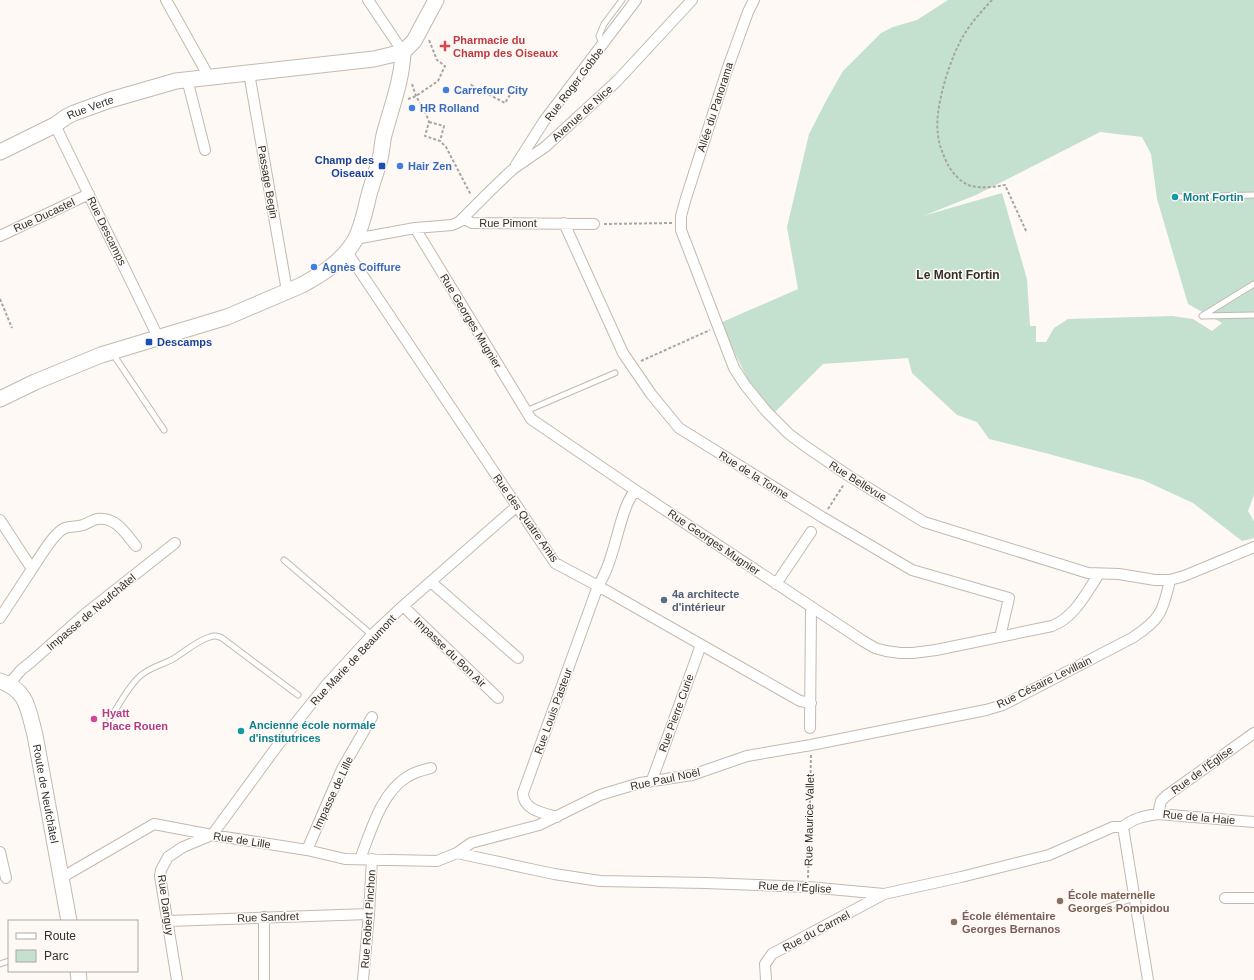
<svg xmlns="http://www.w3.org/2000/svg" width="1254" height="980" viewBox="0 0 1254 980" font-family="Helvetica,sans-serif">
	<style>
		.green { fill: #c3e1ce; fill-rule: evenodd }
		.lines { fill: none; stroke-linecap: round; stroke-linejoin: round }
		.lane-casing { stroke: #c4b9ae; stroke-width: 7 }
		.street-casing { stroke: #c4b9ae; stroke-width: 12 }
		.secondary-casing { stroke: #c4b9ae; stroke-width: 17 }
		.path { stroke: #a9a5a1; stroke-width: 2; stroke-dasharray: 3 2; stroke-linecap: butt }
		.lane { stroke: #fff; stroke-width: 5 }
		.street { stroke: #fff; stroke-width: 10 }
		.secondary { stroke: #fff; stroke-width: 15 }
		.health-dot { fill: #e0444e; stroke: #fef9f5; stroke-width: 1.5 }
		.shop-dot { fill: #3f7fe0; stroke: #fef9f5; stroke-width: 1.5 }
		.transit-dot { fill: #1a4fb4; stroke: #fef9f5; stroke-width: 1.5 }
		.culture-dot { fill: #0f9aa8; stroke: #fef9f5; stroke-width: 1.5 }
		.service-dot { fill: #5c6f8a; stroke: #fef9f5; stroke-width: 1.5 }
		.hotel-dot { fill: #d1479c; stroke: #fef9f5; stroke-width: 1.5 }
		.education-dot { fill: #8d6e63; stroke: #fef9f5; stroke-width: 1.5 }
		.labels { text-anchor: middle; stroke-width: 3; stroke-linejoin: round; paint-order: stroke }
		.health-label { font-size: 11px; font-weight: bold; fill: #be3a42; stroke: #fef9f5; text-anchor: start }
		.street-label { font-size: 11px; fill: #332f2b; stroke: #fef9f5 }
		.shop-label { font-size: 11px; font-weight: bold; fill: #366cbe; stroke: #fef9f5; text-anchor: start }
		.transit-label { font-size: 11px; font-weight: bold; fill: #164399; stroke: #fef9f5; text-anchor: end }
		.culture-label { font-size: 11px; font-weight: bold; fill: #0d838f; stroke: #fef9f5; text-anchor: start }
		.service-label { font-size: 11px; font-weight: bold; fill: #4e5e75; stroke: #fef9f5; text-anchor: start }
		.hotel-label { font-size: 11px; font-weight: bold; fill: #b23c85; stroke: #fef9f5; text-anchor: start }
		.education-label { font-size: 11px; font-weight: bold; fill: #785e54; stroke: #fef9f5; text-anchor: start }
		.neighbourhood-label { font-size: 12px; font-weight: bold; fill: #332f2b; stroke: #fef9f5 }
	</style>
	<rect width="100%" height="100%" fill="#fef9f5"/>
	<path class="green" d="M948,0H1254V495L1248,511L1254,521V538L1242,541L1193,503L1143,480L1049,454L989,439L977,422L957,415L912,373L908,358L823,364L774,413L749,382L720,323L798,289L787,227L809,134L827,99L843,71L881,33L893,27L917,20ZM1100,132L1142,137L1151,154L1157,199L1188,304L1222,323L1212,331L1193,319L1172,316L1068,319L1054,328L1046,342H1036V326H1030L1027,279L1002,193L923,216L976,195Z"/>
	<g class="lines">
		<g class="lane-casing">
			<path id="lane" d="M604,42L600,39L599,36L604,24L622,0
				M1175,197L1254,195
				M1202,316L1254,284
				M1203,316L1254,315
				M113,354L164,430
				M526,411L615,373
				M284,560L372,635
				M110,719C119,705 127,688 140,676C150,667 162,665 173,659C185,652 196,641 210,637C215,635 218,636 222,638L298,695
				M1108,907L1134,898
				M0,964L9,961"/>
		</g>
		<g class="street-casing">
			<path id="street" d="M166,0L209,77
				M368,0L403,52
				M754,0L748,12L727,70L686,198L681,216V230L734,368L745,385L766,411L789,434L805,446L849,476L924,522L1088,573L1119,574L1155,580H1170L1184,576L1254,547
				M249,73L287,291
				M187,79L205,150
				M55,125L158,337
				M516,165L544,121L636,0
				M463,218L472,223L594,224
				M564,223L623,353L651,394L679,428L822,517L912,570L1009,598L1000,637
				M415,228L531,419L635,490L863,641L875,648L886,651L900,653H913L936,650L1052,626C1075,617 1086,593 1099,574
				M0,236L89,194
				M355,239L415,228L452,225L459,222L490,191L513,169L545,147L617,81L692,0
				M347,252L555,563L598,586L800,701L811,703
				M0,520L32,569L0,618
				M32,569C39,559 54,532 65,528C71,526 77,527 83,525C88,523 93,520 97,519C116,516 126,534 136,546
				M431,582L518,658
				M776,584L811,532
				M403,606L498,698
				M9,684L21,670L31,662L85,614L175,543
				M810,728L811,608
				M652,780L701,645
				M1158,814L1161,801L1166,796L1254,733
				M557,817C543,813 523,810 523,793L598,586C613,562 616,533 626,507C628,501 632,495 635,490
				M1123,827L1148,980
				M307,850L342,769L372,717
				M0,852L6,878
				M457,853L471,843L539,825L600,795L640,783L692,775L747,756L811,745L986,710L1003,705L1132,638C1160,620 1163,612 1170,580
				M360,859C371,831 381,793 407,777C414,772 423,770 431,768
				M61,878L154,824L212,835L307,850L345,859L437,861L457,853L554,874L600,881L706,883L808,887L884,894L961,877L1049,855L1113,827H1123C1133,818 1145,816 1158,814L1254,822
				M1225,898H1254
				M168,921L369,914
				M177,980L160,876L161,870L168,857L183,847L212,835L278,745L327,684L372,635L403,606L517,506
				M264,980V917
				M363,980L369,914L372,859
				M766,980L765,964L772,954L884,894"/>
		</g>
		<g class="secondary-casing">
			<g id="secondary">
				<path d="M403,52L414,41L436,0"/>
				<path id="s1" d="M0,152L55,125L66,117L74,113L110,100L176,81L374,59L403,52"/>
				<path d="M0,399L35,382L101,355L227,317L302,285C322,274 343,261 355,240C361,229 364,215 367,203C370,188 376,174 380,159C382,151 382,143 384,135C391,108 402,81 403,52"/>
				<path id="s2" d="M0,681C28,690 28,710 35,735L69,921"/>
				<path d="M78,971L79,980"/>
			</g>
		</g>
		<path class="path" d="M992,0C980,13 967,27 959,44C948,66 934,110 938,135C939,144 942,152 946,161C950,170 958,180 968,185C980,189 993,187 1005,185L1027,233
			M412,84L416,96L426,114L429,122L425,136L440,141L446,147L471,195
			M458,91L466,95L471,85L505,103L513,90
			M408,99L416,96L438,81L445,66L437,60L429,40
			M429,122L444,126L440,141
			M604,224L672,223
			M0,299L12,328
			M641,361L710,330
			M828,509L844,484
			M808,878L811,755"/>
		<use href="#lane" class="lane"/>
		<use href="#street" class="street"/>
		<use href="#secondary" class="secondary"/>
	</g>
	<path class="health-dot" d="M443 40h4v4h4v4h-4v4h-4v-4h-4v-4h4z"/>
	<g class="shop-dot">
		<circle cx="446" cy="90" r="4"/>
		<circle cx="412" cy="108" r="4"/>
		<circle cx="400" cy="166" r="4"/>
		<circle cx="314" cy="267" r="4"/>
	</g>
	<g class="transit-dot">
		<rect x="378" y="162" width="8" height="8" rx="2"/>
		<rect x="145" y="338" width="8" height="8" rx="2"/>
	</g>
	<g class="culture-dot">
		<circle cx="1175" cy="197" r="4"/>
		<circle cx="241" cy="731" r="4"/>
	</g>
	<circle class="service-dot" cx="664" cy="600" r="4"/>
	<circle class="hotel-dot" cx="94" cy="719" r="4"/>
	<g class="education-dot">
		<circle cx="1060" cy="901" r="4"/>
		<circle cx="954" cy="922" r="4"/>
	</g>
	<g class="labels">
		<g class="health-label">
			<text x="453" y="44">Pharmacie du<tspan x="453" dy="13">Champ des Oiseaux</tspan></text>
		</g>
		<g class="street-label">
			<text transform="translate(574 84) rotate(-53)" y="4">Rue Roger Gobbe</text>
			<text transform="translate(715 107) rotate(-72)" y="4">Allée du Panorama</text>
			<text dy="4" stroke="none"><textPath href="#s1" startOffset="101">Rue Verte</textPath></text>
			<text transform="translate(582 113) rotate(-42)" y="4">Avenue de Nice</text>
			<text transform="translate(268 182) rotate(80)" y="4">Passage Begin</text>
			<text transform="translate(44 215) rotate(-25)" y="4">Rue Ducastel</text>
			<text x="508" y="227">Rue Pimont</text>
			<text transform="translate(107 231) rotate(64)" y="4">Rue Descamps</text>
			<text transform="translate(471 321) rotate(59)" y="4">Rue Georges Mugnier</text>
			<text transform="translate(754 475) rotate(32)" y="4">Rue de la Tonne</text>
			<text transform="translate(858 481) rotate(32)" y="4">Rue Bellevue</text>
			<text transform="translate(526 518) rotate(55)" y="4">Rue des Quatre Amis</text>
			<text transform="translate(714 542) rotate(34)" y="4">Rue Georges Mugnier</text>
			<text transform="translate(91 612) rotate(-40)" y="4">Impasse de Neufchâtel</text>
			<text transform="translate(450 652) rotate(44)" y="4">Impasse du Bon Air</text>
			<text transform="translate(353 660) rotate(-47)" y="4">Rue Marie de Beaumont</text>
			<text transform="translate(1044 682) rotate(-26)" y="4">Rue Césaire Levillain</text>
			<text transform="translate(553 711) rotate(-70)" y="4">Rue Louis Pasteur</text>
			<text transform="translate(676 713) rotate(-70)" y="4">Rue Pierre Curie</text>
			<text transform="translate(1202 770) rotate(-36)" y="4">Rue de l'Église</text>
			<text transform="translate(665 779) rotate(-12)" y="4">Rue Paul Noël</text>
			<text transform="translate(333 793) rotate(-65)" y="4">Impasse de Lille</text>
			<text dy="4" stroke="none"><textPath href="#s2" startOffset="128">Route de Neufchâtel</textPath></text>
			<text transform="translate(1199 817) rotate(5)" y="4">Rue de la Haie</text>
			<text transform="translate(809 820) rotate(-89)" y="4">Rue Maurice Vallet</text>
			<text transform="translate(242 840) rotate(9)" y="4">Rue de Lille</text>
			<text transform="translate(795 887) rotate(3)" y="4">Rue de l'Église</text>
			<text transform="translate(166 905) rotate(82)" y="4">Rue Danguy</text>
			<text transform="translate(268 917) rotate(-2)" y="4">Rue Sandret</text>
			<text transform="translate(368 919) rotate(-86)" y="4">Rue Robert Pinchon</text>
			<text transform="translate(816 931) rotate(-28)" y="4">Rue du Carmel</text>
		</g>
		<g class="shop-label">
			<text x="454" y="94">Carrefour City</text>
			<text x="420" y="112">HR Rolland</text>
			<text x="408" y="170">Hair Zen</text>
			<text x="322" y="271">Agnès Coiffure</text>
		</g>
		<g class="transit-label">
			<text x="374" y="164">Champ des<tspan x="374" dy="13">Oiseaux</tspan></text>
			<text x="157" y="346" text-anchor="start">Descamps</text>
		</g>
		<g class="culture-label">
			<text x="1183" y="201">Mont Fortin</text>
			<text x="249" y="729">Ancienne école normale<tspan x="249" dy="13">d'institutrices</tspan></text>
		</g>
		<g class="service-label">
			<text x="672" y="598">4a architecte<tspan x="672" dy="13">d'intérieur</tspan></text>
		</g>
		<g class="hotel-label">
			<text x="102" y="717">Hyatt<tspan x="102" dy="13">Place Rouen</tspan></text>
		</g>
		<g class="education-label">
			<text x="1068" y="899">École maternelle<tspan x="1068" dy="13">Georges Pompidou</tspan></text>
			<text x="962" y="920">École élémentaire<tspan x="962" dy="13">Georges Bernanos</tspan></text>
		</g>
		<g class="neighbourhood-label">
			<text x="958" y="279">Le Mont Fortin</text>
		</g>
	</g>
	<rect x="8" y="920" width="130" height="52" fill="#fef9f5" stroke="#ada8a4"/>
	<rect x="16" y="933" width="20" height="6" fill="#ffffff" stroke="#ada8a4"/>
	<text x="44" y="940" font-size="12" fill="#332f2b">Route</text>
	<rect x="16" y="950" width="20" height="12" fill="#c3e1ce" stroke="#ada8a4"/>
	<text x="44" y="960" font-size="12" fill="#332f2b">Parc</text>
</svg>
